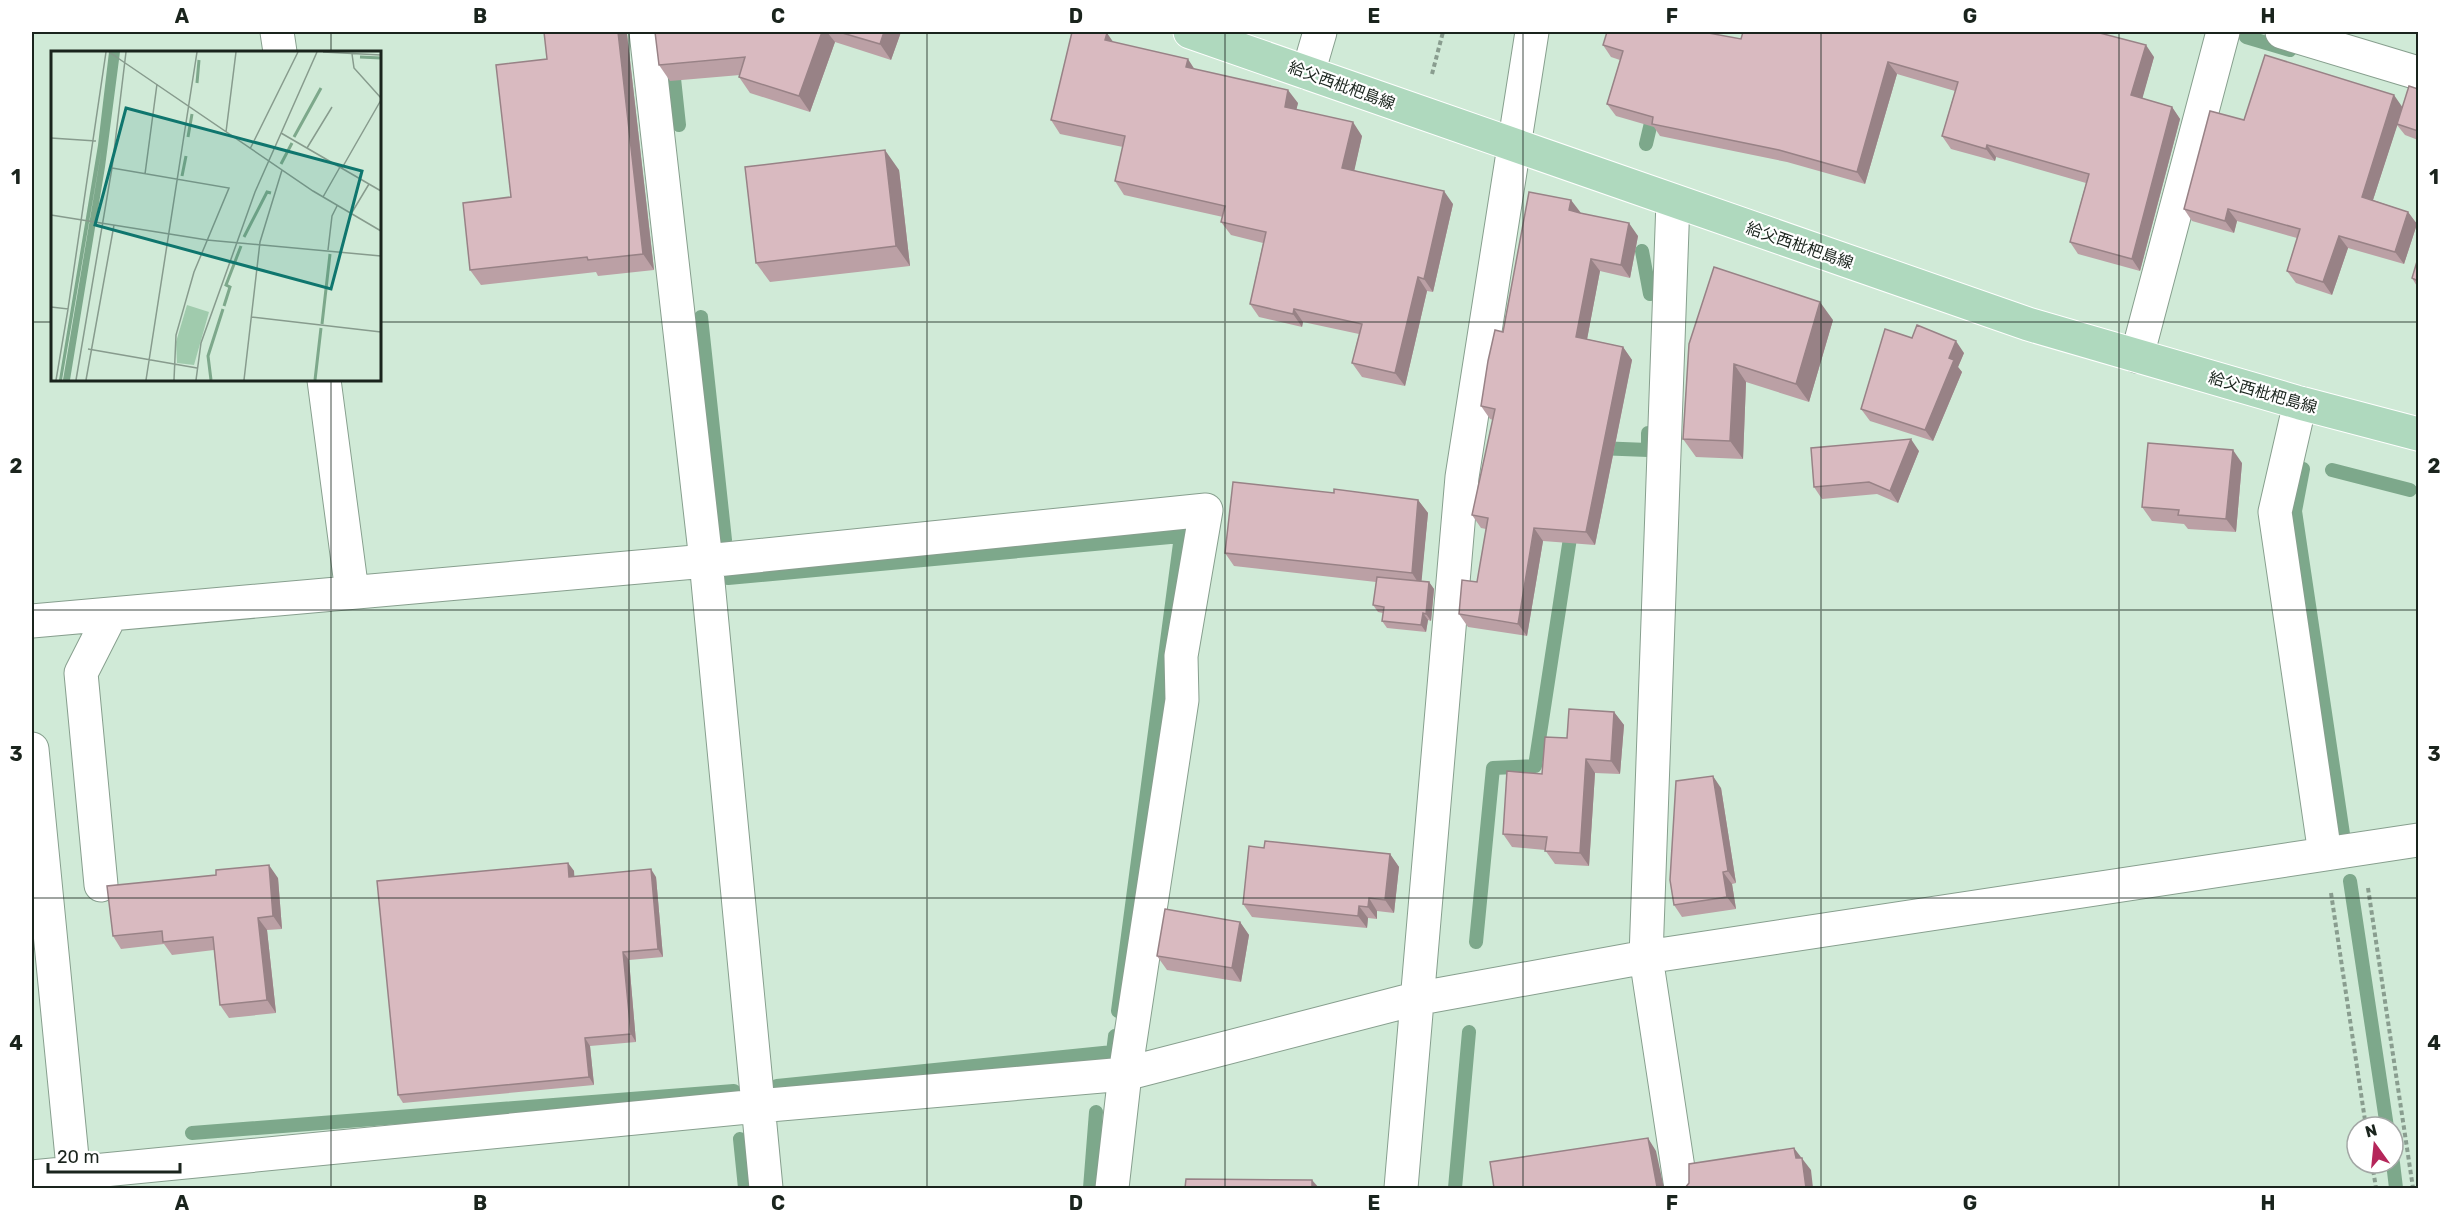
<svg xmlns="http://www.w3.org/2000/svg" width="2450" height="1220" viewBox="0 0 2450 1220" font-family="Rubik,'Noto Sans JP',sans-serif">
	<style>
		.lines { fill: none; stroke-linecap: round; stroke-linejoin: round }
		.stream { stroke: #7da88b; stroke-width: 14 }
		.minor-casing { stroke: #879f8e; stroke-width: 35 }
		.major-casing { stroke: #fff; stroke-width: 35 }
		.path { stroke: #899d8f; stroke-width: 4; stroke-dasharray: 4.5 3; stroke-linecap: butt }
		.minor { stroke: #fff; stroke-width: 33 }
		.major { stroke: #afd9be; stroke-width: 33 }
		.wall { fill: #bba0a5 }
		.shaded-wall { fill: #988286 }
		.building { fill: #d9bac0; stroke: #988286; stroke-width: 1.5 }
		.grid { fill: none; stroke: #1a241d; stroke-width: 1.5; stroke-opacity: 0.55 }
		.labels { text-anchor: middle; stroke-width: 4.5; stroke-linejoin: round; paint-order: stroke }
		.street-label { font-size: 16px; fill: #1a241d; stroke: #fff }
		.inset-river { fill: none; stroke: #7da88b; stroke-width: 3 }
		.inset-road { fill: none; stroke: #879b8d; stroke-width: 1.5 }
		.view { fill: #0f766e; fill-opacity: 0.15; stroke: #0f766e; stroke-width: 3 }
		.inset-edge { fill: none; stroke: #1a241d; stroke-width: 3 }
		.neatline { fill: none; stroke: #1a241d; stroke-width: 2 }
		.grid-label { font-size: 20px; text-anchor: middle; font-weight: bold; fill: #1a241d }
	</style>
	<rect width="100%" height="100%" fill="#d0ead7"/>
	<g class="lines">
		<path class="stream" d="M669,32L679,125
			M2246,37L2290,50
			M1646,144L1654,110
			M1642,251L1650,294
			M701,317L725,540
			M1597,448L1648,450V433
			M2303,469L2295,511L2343,834
			M2332,470L2410,490
			M728,578L1181,536L1118,1011
			M2350,881L2387,1127
			M1476,942L1493,768L1535,766L1572,525
			M777,1086L1113,1052L1115,1036
			M192,1133L734,1091
			M740,1139L745,1188
			M2393,1163L2396,1188
			M1090,1188L1096,1112
			M1455,1188L1469,1032"/>
		<g class="minor-casing">
			<path id="minor" d="M277,32L280,52
				M646,32L706,561L766,1188
				M2282,32L2418,73
				M1308,73L1320,32
				M1673,201L1646,957L1681,1188
				M2137,356L2223,32
				M324,380L352,592
				M2300,403L2275,512L2325,854
				M32,621L706,561L1206,510L1181,656L1182,700L1125,1074L1112,1188
				M32,749L75,1188
				M101,885L81,673L111,614
				M32,1177L758,1106L1125,1074L1415,999L1646,957L2418,840
				M1401,1188L1462,477L1532,32"/>
		</g>
		<g class="major-casing">
			<path id="major" d="M1190,32L2028,324L2300,403L2418,434"/>
		</g>
		<path class="path" d="M1432,74L1443,32
			M2368,888L2413,1188
			M2331,893L2366,1127
			M2372,1163L2376,1188"/>
		<use href="#minor" class="minor"/>
		<use href="#major" class="major"/>
	</g>
	<path class="wall" d="M655,32H901L891,60L835,42L810,112L750,93L739,77L740,75L670,81L659,65Z
		M627,34L654,270L598,276L596,272L481,285L470,270L511,197L547,59Z
		M1741,39L2154,57L2142,98L2172,107L2180,119L2140,271L2078,254L2070,242L2086,183L1996,157L1995,161L1951,149L1942,136L1955,91L1897,74L1865,184L1787,162L1660,136L1654,127L1616,116L1607,104L1620,60L1611,57L1603,45Z
		M1114,42L1298,103L1296,110L1362,136L1354,170L1453,204L1433,292L1427,291L1405,386L1362,377L1352,363L1359,334L1303,322L1302,327L1259,317L1250,304L1263,243L1231,235L1221,222L1223,217L1124,195L1115,181L1123,147L1060,134L1051,120Z
		M2418,89V140L2405,135L2397,125L2373,200L2408,212L2417,224L2404,264L2348,248L2332,295L2296,283L2287,271L2297,238L2237,221L2234,233L2192,221L2184,209L2244,120L2402,107Z
		M899,170L910,266L770,282L756,263Z
		M1581,213L1638,236L1630,278L1600,271L1587,339L1623,347L1632,360L1595,545L1543,541L1527,636L1468,627L1459,614L1477,582L1486,529L1481,528L1472,515L1493,420L1490,419L1481,406L1503,332Z
		M2418,258V288L2412,278Z
		M1833,320L1809,402L1746,382L1743,459L1696,457L1683,439L1689,344Z
		M1912,338L1964,353L1958,367L1962,372L1933,441L1870,421L1861,409Z
		M1919,451L1898,503L1877,494L1822,499L1814,487Z
		M2242,463L2236,532L2188,529L2184,524L2152,521L2142,507Z
		M1334,493L1418,500L1428,513L1421,582H1429L1434,589L1431,621L1428,620L1426,632L1387,628L1382,621L1383,613L1378,612L1373,605L1376,582L1234,566L1225,553Z
		M1614,712L1624,725L1620,774L1595,773L1589,866L1555,864L1545,850L1512,847L1503,834L1567,738Z
		M1721,788L1736,883L1732,884L1736,909L1682,917L1674,905Z
		M1264,848L1390,854L1399,867L1394,913L1377,911V919L1368,918L1367,928L1252,917L1243,904Z
		M568,863L574,871V876L656,877L663,957L629,960L636,1042L590,1046L594,1085L403,1103L398,1095Z
		M278,878L282,929L267,930L276,1013L229,1018L220,1005L214,950L172,955L164,944L121,949L113,936Z
		M1240,922L1249,935L1241,982L1167,970L1157,956Z"/>
	<path class="shaded-wall" d="M617,32H626L627,34L654,270L643,254Z
		M822,32H827L835,42L810,112L799,96Z
		M884,32H901L891,60L880,44Z
		M1107,33L1116,46L1105,40Z
		M2146,45L2154,57L2140,107L2131,95Z
		M1188,59L1197,73L1186,67Z
		M1888,62L1897,74L1865,184L1857,172Z
		M1288,90L1298,103L1294,120L1285,107Z
		M2394,95L2403,108L2370,209L2362,197Z
		M2172,107L2180,119L2140,271L2132,259Z
		M1353,122L1362,136L1352,181L1342,168Z
		M1987,145L1996,157L1995,161L1986,149Z
		M885,150L899,170L910,266L896,246Z
		M1444,191L1453,204L1433,292L1424,279Z
		M1571,200L1581,213L1578,223L1569,210Z
		M2228,209L2237,221L2234,233L2225,221Z
		M2408,212L2417,224L2404,264L2395,252Z
		M1629,223L1638,236L1630,278L1621,265Z
		M2339,236L2348,248L2332,295L2323,282Z
		M1591,259L1600,271L1585,350L1576,337Z
		M1418,277L1427,291L1405,386L1395,373Z
		M1820,302L1833,320L1809,402L1796,384Z
		M1294,309L1303,322L1302,327L1293,314Z
		M1956,341L1964,353L1958,367L1962,372L1933,441L1925,430L1949,358Z
		M1623,347L1632,360L1595,545L1586,532Z
		M1734,364L1746,382L1743,459L1730,441Z
		M1911,439L1919,451L1898,503L1890,491Z
		M2233,450L2242,463L2236,532L2226,519Z
		M1418,500L1428,513L1421,587L1412,573Z
		M1534,528L1543,541L1527,636L1518,624Z
		M1429,582L1434,589L1431,621L1426,614Z
		M1423,613L1428,620L1426,632L1421,625Z
		M1614,712L1624,725L1620,774L1611,761Z
		M1586,759L1595,773L1589,866L1580,853Z
		M1713,776L1721,788L1736,883L1728,871Z
		M1390,854L1399,867L1394,913L1385,900Z
		M568,863L574,871L575,885L569,877Z
		M269,865L278,878L282,929L273,916Z
		M651,869L656,877L663,957L658,949Z
		M1723,872L1732,884L1736,909L1727,897Z
		M1369,898L1377,911V919L1368,907Z
		M1359,906L1368,918L1367,928L1358,916Z
		M258,918L267,930L276,1013L267,1000Z
		M1240,922L1249,935L1241,982L1232,968Z
		M623,952L629,960L636,1042L631,1034Z
		M585,1038L590,1046L594,1085L589,1077Z
		M1648,1138L1656,1151L1664,1188H1659L1657,1187Z
		M1794,1148L1811,1170L1813,1188H1806L1796,1158Z
		M1312,1180L1319,1188H1312Z"/>
	<path class="building" d="M544,32H618L643,254L588,260L587,257L470,270L463,203L511,197L496,65L547,59Z
		M655,32H822L799,96L739,77L745,57L659,65Z
		M839,32H884L880,44Z
		M1072,32H1101L1107,33L1105,40L1188,59L1186,67L1288,90L1285,107L1353,122L1342,168L1444,191L1424,279L1418,277L1395,373L1352,363L1362,324L1294,309L1293,314L1250,304L1266,232L1221,222L1225,206L1115,181L1125,136L1051,120Z
		M1607,32H1703L1741,39L1743,32H2096L2146,45L2131,95L2172,107L2132,259L2070,242L2089,174L1987,145L1986,149L1942,136L1958,82L1888,62L1857,172L1779,150L1652,124L1653,117L1607,104L1623,51L1603,45Z
		M2265,55L2394,95L2362,197L2408,212L2395,252L2339,236L2323,282L2287,271L2300,229L2228,209L2225,221L2184,209L2210,111L2244,120Z
		M2409,86L2418,89V131L2397,124Z
		M885,150L896,246L756,263L745,167Z
		M1529,192L1571,200L1569,210L1580,213L1629,223L1621,265L1591,259L1576,337L1623,347L1586,532L1534,528L1518,624L1459,614L1462,580L1477,582L1488,518L1472,515L1495,409L1481,406L1488,361L1495,330L1503,332Z
		M2418,258V281L2412,278Z
		M1714,267L1820,302L1796,384L1734,364L1730,441L1683,439L1689,344Z
		M1917,325L1956,341L1949,358L1954,360L1925,430L1861,409L1885,329L1912,338Z
		M1911,439L1890,491L1869,482L1814,487L1811,448Z
		M2148,443L2233,450L2226,519L2178,515L2179,510L2142,507Z
		M1233,482L1334,493V489L1418,500L1412,573L1225,553Z
		M1377,577L1429,582L1426,614L1423,613L1421,625L1382,621L1384,607L1373,605Z
		M1569,709L1614,712L1611,761L1586,759L1580,853L1545,851L1547,837L1503,834L1507,771L1542,774L1545,737L1567,738Z
		M1713,776L1728,871L1723,872L1727,897L1674,905L1670,880L1676,781Z
		M1265,841L1390,854L1385,900L1369,898L1368,907L1359,906L1358,916L1243,904L1249,846L1264,848Z
		M568,863L569,877L651,869L658,949L623,952L631,1034L585,1038L589,1077L398,1095L377,881Z
		M269,865L273,916L258,918L267,1000L220,1005L213,937L163,942L162,931L113,936L107,886L216,875V870Z
		M1165,909L1240,922L1232,968L1157,956Z
		M1648,1138L1657,1187L1660,1188H1494L1490,1162Z
		M1794,1148L1796,1158H1802L1806,1188H1685L1689,1183V1164Z
		M1186,1179L1312,1180V1188H1185Z"/>
	<path class="grid" d="M331,32V52M629,32V1188M927,32V1188M1225,32V1188M1523,32V1188M1821,32V1188M2119,32V1188M32,322H52M380,322H2418M331,380V1188M32,610H2418M32,898H2418"/>
	<g class="labels">
		<g class="street-label">
			<text transform="translate(1342 85) rotate(20)" y="6">給父西枇杷島線</text>
			<text transform="translate(1800 245) rotate(19)" y="6">給父西枇杷島線</text>
			<text transform="translate(2263 392) rotate(16)" y="6">給父西枇杷島線</text>
		</g>
	</g>
	<g transform="translate(51 51)">
		<rect width="330" height="330" fill="#d0ead7"/>
		<path d="M136,254L158,261L143,314L126,312L125,291Z" fill="#a0cbad"/>
		<path d="M58,1H69L54,116L19,329H12L51,96L11,329H8L47,94Z" fill="#7da88b"/>
		<path class="inset-river" d="M309,6L330,7M146,32L148,9M137,86L141,63M243,86L270,37M230,113L241,92M131,125L135,105M193,186L216,141L220,142M173,255L179,236L175,234L190,195M271,273L279,203M160,329L157,305L172,258M264,329L270,277"/>
		<path class="inset-road" d="M58,1L262,140L330,180M272,1L330,4M301,3L303,17L330,47M175,81L185,1M230,82L330,140M0,87L45,90M256,97L281,56M199,98L247,1M61,117L178,137L143,221L125,284L123,329M291,117L330,49M94,123L106,33M272,146L289,116M300,163L318,133M0,164L156,189L330,205M277,199L281,165L286,155M0,256L17,258L55,1M200,266L330,281M37,298L146,317M5,329L17,258M25,329L61,117L75,1M35,329L63,174M95,329L146,1M145,329L150,292L204,141L266,1M193,329L209,191L231,119"/>
		<path class="view" d="M75,57L311,120L280,238L44,174Z"/>
		<rect width="330" height="330" class="inset-edge"/>
	</g>
	<rect width="2450" height="1220" fill="none" stroke="#ffffff" stroke-width="66"/>
	<g transform="translate(2375 1145) rotate(345)"><circle r="28" fill="#ffffff" stroke="#a3a7a5" stroke-width="1.5"/>
	<path d="M0-4.5L10 22L0 15L-10 22Z" fill="#b5265a"/>
	<text y="-9" font-size="16" font-weight="bold" text-anchor="middle" fill="#1a241d">N</text>
	</g>
	<path d="M48 1163v9h132v-9" fill="none" stroke="#1a241d" stroke-width="3"/>
	<text x="57" y="1163" font-size="18" fill="#1a241d" stroke="#ffffff" stroke-width="4.5" paint-order="stroke">20 m</text>
	<rect x="33" y="33" width="2384" height="1154" class="neatline"/>
	<g class="grid-label">
		<text x="182" y="23">A</text>
		<text x="480" y="23">B</text>
		<text x="778" y="23">C</text>
		<text x="1076" y="23">D</text>
		<text x="1374" y="23">E</text>
		<text x="1672" y="23">F</text>
		<text x="1970" y="23">G</text>
		<text x="2268" y="23">H</text>
		<text x="16" y="184">1</text>
		<text x="2434" y="184">1</text>
		<text x="16" y="473">2</text>
		<text x="2434" y="473">2</text>
		<text x="16" y="761">3</text>
		<text x="2434" y="761">3</text>
		<text x="16" y="1050">4</text>
		<text x="2434" y="1050">4</text>
		<text x="182" y="1210">A</text>
		<text x="480" y="1210">B</text>
		<text x="778" y="1210">C</text>
		<text x="1076" y="1210">D</text>
		<text x="1374" y="1210">E</text>
		<text x="1672" y="1210">F</text>
		<text x="1970" y="1210">G</text>
		<text x="2268" y="1210">H</text>
	</g>
</svg>
